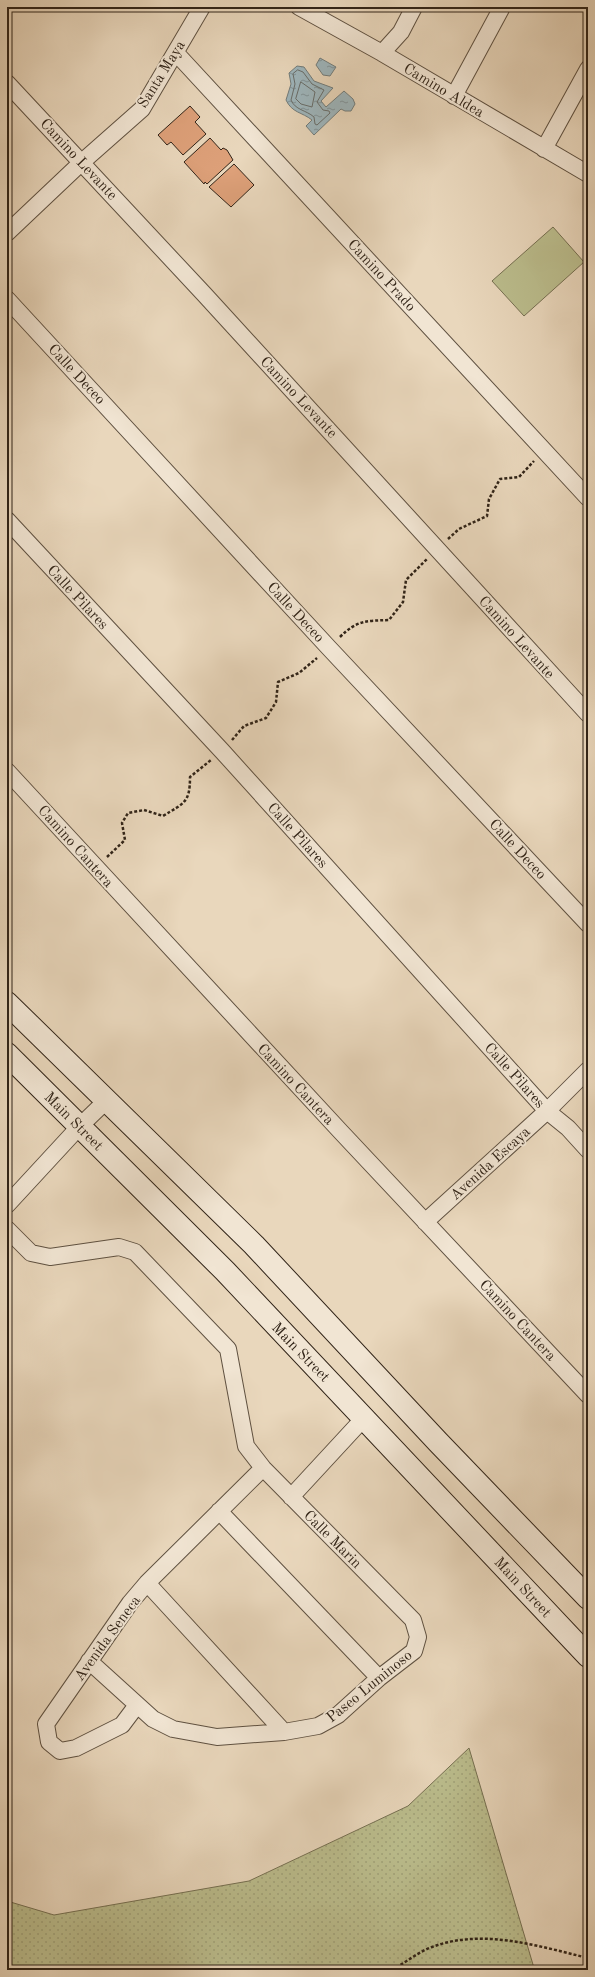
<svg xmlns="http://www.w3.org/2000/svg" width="595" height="1977" viewBox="0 0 595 1977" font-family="'Old Standard TT',serif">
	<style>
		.grass { fill: url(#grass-dots); stroke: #767052 }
		.forest { fill: url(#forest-firs); stroke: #767052 }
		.garden { fill: #bbbd8d; stroke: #767052 }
		.water { fill: url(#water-ripples); stroke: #727c7b }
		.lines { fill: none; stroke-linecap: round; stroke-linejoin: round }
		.shore { stroke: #686d6a; stroke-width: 1 }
		.building { fill: #dda079; stroke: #312418 }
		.minor-casing { stroke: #5f5141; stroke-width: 18 }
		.secondary-casing { stroke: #312418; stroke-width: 24 }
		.path { stroke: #312418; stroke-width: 2.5; stroke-dasharray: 3 2; stroke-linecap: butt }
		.minor { stroke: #f1e5d3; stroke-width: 16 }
		.secondary { stroke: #f1e5d3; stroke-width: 22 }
		.labels { text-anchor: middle; stroke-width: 4; stroke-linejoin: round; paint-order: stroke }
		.street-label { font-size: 15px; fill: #312418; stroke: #f1e5d3 }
	</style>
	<defs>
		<pattern id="grass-dots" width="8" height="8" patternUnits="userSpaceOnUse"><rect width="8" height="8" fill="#bbbd8d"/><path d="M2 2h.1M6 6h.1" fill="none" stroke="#a1a279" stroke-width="1.8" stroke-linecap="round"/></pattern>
		<pattern id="forest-firs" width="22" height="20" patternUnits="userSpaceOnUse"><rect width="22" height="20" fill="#bbbd8d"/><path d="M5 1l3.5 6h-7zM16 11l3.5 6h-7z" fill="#a1a279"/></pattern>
		<pattern id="water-ripples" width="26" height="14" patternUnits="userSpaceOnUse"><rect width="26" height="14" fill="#9eb6bd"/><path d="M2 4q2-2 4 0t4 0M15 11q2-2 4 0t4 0" fill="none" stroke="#819499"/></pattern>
	</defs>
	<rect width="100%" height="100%" fill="#e9d7bc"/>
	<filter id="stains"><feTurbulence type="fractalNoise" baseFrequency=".005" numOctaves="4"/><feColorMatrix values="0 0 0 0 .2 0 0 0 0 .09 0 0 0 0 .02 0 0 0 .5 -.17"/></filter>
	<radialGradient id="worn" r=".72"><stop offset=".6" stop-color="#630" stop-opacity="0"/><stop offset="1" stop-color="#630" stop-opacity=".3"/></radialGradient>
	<path class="grass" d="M469,1748L534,1968L522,1970H7V1901L54,1915L249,1881L408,1806Z"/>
	<path class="forest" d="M534,1968L588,1969V1970H522Z"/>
	<path class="garden" d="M553,227L584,262L524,316L492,281Z"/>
	<path class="water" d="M320,58L336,67L330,76L323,75L316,65Z
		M297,66L304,67L314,81L333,88L321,101L326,107L344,91L353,99L355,104L351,111H345L341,109L314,135L306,126L312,120C302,112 292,113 286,100L291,84L289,73Z"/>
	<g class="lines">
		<path class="shore" d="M298,70L303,72L312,84L324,90L317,102L323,110L329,111L330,113L317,125L315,124L314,117C306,110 295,110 291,100L295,84L293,74Z
			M301,82L315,92L312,107L301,104L296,99Z"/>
	</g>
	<path class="building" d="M190,106L200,117L195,122L206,134L183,155L171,142L167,145L158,135Z
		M210,138L221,150L223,148L227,150L233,160L207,184L205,182L204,184L184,162Z
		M234,164L254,185L231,207L209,187Z"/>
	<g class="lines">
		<g class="minor-casing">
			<path id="minor" d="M299,7L382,53L588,174
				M176,53L588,498
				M382,53L401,32L414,7
				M7,83L204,294L588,714
				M454,96L501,9
				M544,149L588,69
				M7,233L82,162L142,109L202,7
				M7,299L329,648L588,924
				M7,520L222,751L547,1111L568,1128L588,1150
				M7,771L341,1132L588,1395
				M7,1205L79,1127L106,1101
				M425,1222L547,1111L588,1070
				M7,1229L31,1253L50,1257L119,1247L135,1252L228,1349L246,1446L263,1468L413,1620L418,1637L414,1651L379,1678L338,1715L318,1726L284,1732L217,1737L173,1729L153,1719L89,1661
				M291,1497L364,1418
				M219,1511L379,1678
				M147,1583L284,1732
				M137,1705L122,1725L76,1748L60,1751L49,1742L46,1724L130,1603L147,1583L263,1468"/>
		</g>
		<g class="secondary-casing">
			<path id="secondary" d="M7,1003L254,1245L438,1442L588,1598
				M7,1054L225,1271L588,1656"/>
		</g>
		<path class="path" d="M448,539L459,529L487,516L489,499L500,479L519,477L534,461
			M340,637C357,620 366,621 389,620L403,602L406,580L427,559
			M232,740L244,726L266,718L276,702L278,682L299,673L317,658
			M107,857L125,840L122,823L128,813L144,810L163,816C184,803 190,803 190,777L211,760
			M392,1970C405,1963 418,1952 432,1947C482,1928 538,1946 588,1958"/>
		<use href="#minor" class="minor"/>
		<use href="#secondary" class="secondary"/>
	</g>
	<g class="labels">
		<g class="street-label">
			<text transform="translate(161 74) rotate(-58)" y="5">Santa Maya</text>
			<text transform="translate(444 90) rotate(31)" y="5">Camino Aldea</text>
			<text transform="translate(79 159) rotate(47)" y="5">Camino Levante</text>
			<text transform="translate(382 275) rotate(47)" y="5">Camino Prado</text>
			<text transform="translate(77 374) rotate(47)" y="5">Calle Deceo</text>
			<text transform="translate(299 397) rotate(47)" y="5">Camino Levante</text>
			<text transform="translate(78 597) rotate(47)" y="5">Calle Pilares</text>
			<text transform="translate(296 612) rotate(47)" y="5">Calle Deceo</text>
			<text transform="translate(517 637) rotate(48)" y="5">Camino Levante</text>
			<text transform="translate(298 835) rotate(48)" y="5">Calle Pilares</text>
			<text transform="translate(76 846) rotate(48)" y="5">Camino Cantera</text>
			<text transform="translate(518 849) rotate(47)" y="5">Calle Deceo</text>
			<text transform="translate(515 1075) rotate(48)" y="5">Calle Pilares</text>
			<text transform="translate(296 1084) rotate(47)" y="5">Camino Cantera</text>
			<text transform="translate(74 1121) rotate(45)" y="5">Main Street</text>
			<text transform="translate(490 1163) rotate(-42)" y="5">Avenida Escaya</text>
			<text transform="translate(518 1320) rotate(47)" y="5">Camino Cantera</text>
			<text transform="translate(301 1352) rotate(46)" y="5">Main Street</text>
			<text transform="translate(333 1539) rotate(45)" y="5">Calle Marin</text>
			<text transform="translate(523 1587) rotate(47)" y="5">Main Street</text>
			<text transform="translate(107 1638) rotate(-54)" y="5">Avenida Seneca</text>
			<text transform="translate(369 1686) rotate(-39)" y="5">Paseo Luminoso</text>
		</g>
	</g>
	<rect width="595" height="1977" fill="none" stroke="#e9d7bc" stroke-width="24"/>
	<rect x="8" y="8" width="579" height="1961" fill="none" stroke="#312418" stroke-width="2"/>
	<rect x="12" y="12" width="571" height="1953" fill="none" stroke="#312418"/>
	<rect width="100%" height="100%" filter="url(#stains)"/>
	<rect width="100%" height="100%" fill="url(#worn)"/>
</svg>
